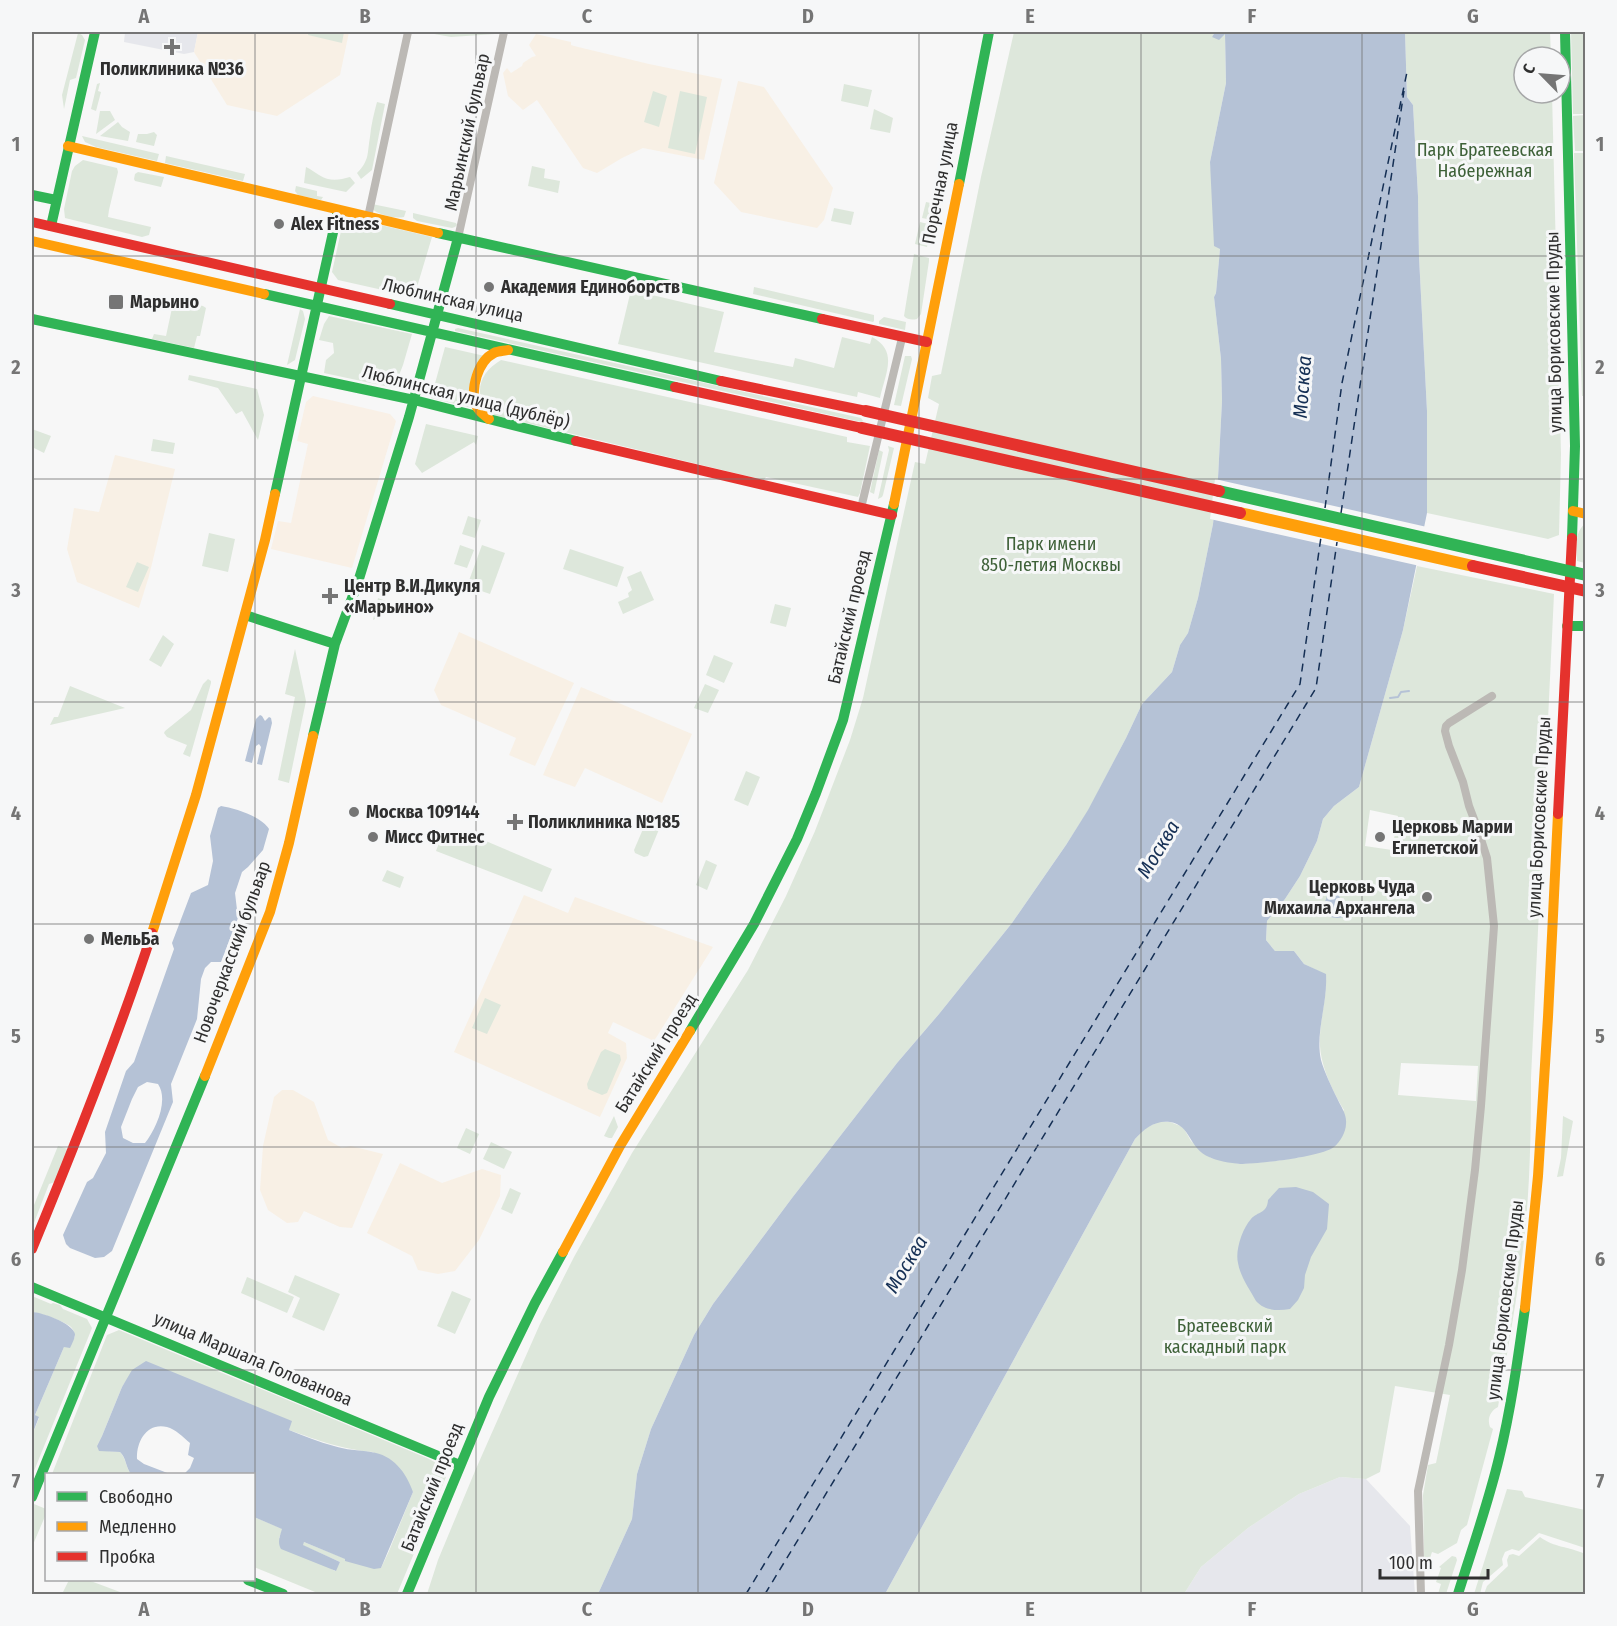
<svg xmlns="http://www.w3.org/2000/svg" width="1617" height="1626" viewBox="0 0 1617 1626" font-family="'Fira Sans Condensed',sans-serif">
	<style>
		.commercial { fill: #f9f0e6 }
		.built { fill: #e6e7ec }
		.education { fill: #f8f0e5 }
		.green { fill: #dde7db; fill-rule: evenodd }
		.water { fill: #b5c2d6; fill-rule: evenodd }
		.pier { fill: #f7f7f7 }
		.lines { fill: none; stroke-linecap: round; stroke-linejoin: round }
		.stream { stroke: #b5c2d6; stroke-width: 2 }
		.ferry { stroke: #152f54; stroke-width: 1.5; stroke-dasharray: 8 6; stroke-linecap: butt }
		.street { stroke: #bcb9b5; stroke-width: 8 }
		.fast { stroke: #30b455; stroke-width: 10 }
		.slow { stroke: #ff9f0a; stroke-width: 10 }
		.jam { stroke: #e5322d; stroke-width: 10 }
		.fast-bridge { stroke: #30b455; stroke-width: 12 }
		.slow-bridge { stroke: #ff9f0a; stroke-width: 12 }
		.jam-bridge { stroke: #e5322d; stroke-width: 12 }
		.grid { fill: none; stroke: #757575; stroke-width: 1.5; stroke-opacity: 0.55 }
		.poi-dot { fill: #757575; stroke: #f6f7f8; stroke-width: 2 }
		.labels { text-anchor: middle; stroke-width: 6; stroke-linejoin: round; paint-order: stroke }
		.poi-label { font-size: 18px; font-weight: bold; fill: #2f2f2f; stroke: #f6f7f8; text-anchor: start }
		.street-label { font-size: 18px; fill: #2f2f2f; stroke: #f6f7f8 }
		.park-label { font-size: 18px; fill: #3e6138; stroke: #f6f7f8 }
		.water-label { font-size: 20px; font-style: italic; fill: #152f54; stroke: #f6f7f8 }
		.neatline { fill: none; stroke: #757575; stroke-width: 2 }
		.grid-label { font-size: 20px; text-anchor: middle; font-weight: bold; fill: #757575 }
	</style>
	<rect width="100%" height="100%" fill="#f7f7f7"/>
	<path class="commercial" d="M313,396L390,414L396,421L352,568L271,549L278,521L291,523L308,444L297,441L306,402Z"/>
	<path class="built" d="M125,32H198L194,52L184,54L124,42Z
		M1340,1477L1366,1479L1410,1526L1415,1594H1184L1201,1567L1248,1528L1299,1494Z"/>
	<path class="education" d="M198,32H349L340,75L277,116L227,105L194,52Z
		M536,34L571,42V45L574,46L649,64L722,79L704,160L643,148L622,158L597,173L583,168L537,100L523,110L508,96L503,73L507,68L511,73L522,66L523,63L532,57L536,56L529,45Z
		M738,81L764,87L833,188L824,220L817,228L741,212L714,183Z
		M115,455L175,469L149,576L139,608L77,582L67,549L74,508L99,512Z
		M459,632L574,683L535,766L509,755L516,738L441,705L434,690Z
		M581,687L692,734L662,803L585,768L575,787L543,775Z
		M524,895L568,913L575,897L713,947L654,1041L613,1022L608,1033L626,1043L627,1058L600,1117L454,1052Z
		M282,1090H293L314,1102L328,1140L342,1148L351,1146L383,1154L352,1228L340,1227L304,1211L298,1222L287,1223L268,1210L260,1190L263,1146L274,1097Z
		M400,1163L442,1183L482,1169L501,1175L500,1196L479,1240L455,1271L438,1274L418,1270L412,1256L367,1233Z"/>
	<path class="green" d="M309,32H344L342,43L308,35Z
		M423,32H496L495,34L451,37Z
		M1014,32H1215L1212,37L1225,33L1226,83L1210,162L1220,249L1216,293L1214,297L1221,359L1222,401L1218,478L1213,524L1198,598L1188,633L1180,645L1172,672L1142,704L1126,738L1088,811L1066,845L1012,923L939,1014L897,1063L792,1198L713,1304L694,1335L651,1429L637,1474L632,1519L598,1594H427L438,1560L475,1471L540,1324L574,1257L632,1153L748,970L786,896L815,831L850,740L863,698L915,462L925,464L939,404L928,398L932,376L941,374L981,177Z
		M1405,32H1550L1551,57H1524V93H1552L1561,454L1559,535L1548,539L1427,513V411L1419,257L1418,196L1413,105L1407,97Z
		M1571,32H1583L1585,114H1573Z
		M78,33L82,35L85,40L76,78L70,80L64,109L62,95Z
		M100,83L98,91L101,92L96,111L91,109L97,84Z
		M844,84L872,90L868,107L841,101Z
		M653,91L667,96L659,127L644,122Z
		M680,91L707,97L695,154L668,148Z
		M377,102L385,104L372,170L361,179L357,173C370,160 367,153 370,137C371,125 374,113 377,102Z
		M874,109L893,118L890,133L870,129Z
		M100,111H110L115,120L96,134Z
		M1585,115V151H1575L1573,116Z
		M118,122L122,127L130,132L128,141L100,136Z
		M154,132L157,135L154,146L136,142L138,134H147Z
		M82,136L159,154L157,161L96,147L85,142Z
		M1574,153H1586L1585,396H1582Z
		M166,156L245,174L243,181L165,163Z
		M83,160L117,168L118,172L109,210L108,217L151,227L149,235L142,237L65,218L64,209L72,171L75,166Z
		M532,166L545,169L544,178L560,181L558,193L528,186Z
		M306,167C311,169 314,172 319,175C330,182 339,180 350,177L355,183L346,192L304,183Z
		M138,172L164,177L161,187L135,181L134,179L135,174Z
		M296,186L317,191V196L323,197L321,200L298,195L295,191Z
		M926,202L935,204L932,220L922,218Z
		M372,204L406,211L404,217C395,219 379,215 372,209Z
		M834,208L854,212L851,225L831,221Z
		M413,213L456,223L457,225L455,227L452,228L417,221L413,218Z
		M351,218L432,237L414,297L338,280L332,272L343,222Z
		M920,222L928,224L926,232L930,233L927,247L915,244Z
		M914,254L929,258V261L921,314L917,319C913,320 907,320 904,316Z
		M754,287L874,315V321L873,322L753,294Z
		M631,290L724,312L714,352L793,367L795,358L834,368L842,337L870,344L872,337C899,351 885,374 880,398L858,392L857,397L618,344Z
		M166,298L203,306L206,308L200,336H197L194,348L152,339L154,334L166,336L172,308L164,306Z
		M300,309L303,311L305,319L295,360L287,365Z
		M329,316L412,334L403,365L394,388L324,373L326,360L334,353L333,343L319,340L324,324Z
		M884,317L906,322L905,330L879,324V321Z
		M458,328L861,418L863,421L861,422L455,331V329Z
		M445,347L485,356L472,408L431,398Z
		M905,356H911L912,359L901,406L894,405Z
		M501,360L847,437V442L870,446L860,493L858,497L766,477L764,480L489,414C473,393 479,373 501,360Z
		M189,375L257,389L264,415L258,440L242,411L236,414L218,388L188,380Z
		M426,424L478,436L476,445L474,442L422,473L415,464Z
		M32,429L51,436L44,453L32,447Z
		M153,439L175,443L173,454L151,451Z
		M888,446L894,448L883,495L882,497L878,499L889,450Z
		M879,450L883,452L874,494L870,492Z
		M468,516L481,520L475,538L462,534Z
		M1585,524V563L1577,561C1577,548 1574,532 1585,524Z
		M209,533L235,539L228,572L202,566Z
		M460,545L474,550L467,568L454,564Z
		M482,545L505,553L490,594L467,586Z
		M570,549L624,567L617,587L563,569Z
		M137,562L149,567L138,592L126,587Z
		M1417,566L1554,594L1531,1078C1531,1137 1530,1198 1522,1257C1516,1307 1506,1357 1498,1407C1490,1411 1487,1419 1490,1427L1493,1429L1467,1525L1461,1530L1457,1543L1438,1554L1432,1552L1430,1558L1424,1557L1423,1495L1428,1465L1436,1463L1450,1395L1395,1386L1380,1472L1366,1479L1340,1477L1299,1494L1248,1528L1201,1567L1184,1594H885L1135,1139L1144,1129L1158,1122H1170L1183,1127L1191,1141L1211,1158L1240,1164L1275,1161L1301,1157L1344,1110C1331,1088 1318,1061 1320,1035C1321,1014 1327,996 1326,975L1304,964L1294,951H1275L1266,940L1267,921L1285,899L1300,876L1317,841L1323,819L1334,806L1359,787L1403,630ZM1370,810L1398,816L1392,850L1365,846ZM1401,1063L1478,1066L1476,1101L1398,1095Z
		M641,571L654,600L623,614L618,602L629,597L628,593L632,590L627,577Z
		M378,598L386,601L388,605L386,613L373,620Z
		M775,604L791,608L786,627L770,623Z
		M163,635L174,644L161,667L149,660Z
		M295,649L306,701L289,783L278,780L295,697L285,694Z
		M714,655L733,663L724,683L706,675Z
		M208,679L211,681V683L190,757L183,754L187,745L167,737L164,733L165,731L191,710L203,684Z
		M705,684L719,690L708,713L694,708Z
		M70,686L125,708L50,725L54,717H58Z
		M746,771L760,777L748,806L734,800Z
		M650,820L657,824L660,827L648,856L644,857L635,853L634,850L646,822Z
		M463,834L474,836L552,869L542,892L436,851L439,843Z
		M706,860L717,865L707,890L696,885Z
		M387,870L404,877L400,888L382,881Z
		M485,998L501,1005L487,1034L472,1028Z
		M605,1049L620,1055L621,1060L607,1093L602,1095L588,1089L587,1084L601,1052Z
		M614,1116L618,1127L612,1138H609L604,1136Z
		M1563,1116L1573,1121L1563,1176L1557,1177L1561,1158Z
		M466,1128L479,1134L470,1154L457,1148Z
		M491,1142L512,1152L504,1169L483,1159Z
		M58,1146L68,1149L55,1182L49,1184L32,1228V1210Z
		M510,1188L521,1193L512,1214L501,1209Z
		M295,1275L340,1294L324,1331L292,1317L300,1298L288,1292Z
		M247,1277L294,1297L287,1313L241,1293Z
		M452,1291L471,1299L455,1334L437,1326Z
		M32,1296L51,1304L53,1303L60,1305L63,1309L87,1319L92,1328L34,1471L32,1472V1435L39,1418L35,1415L64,1347L75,1337C74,1332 74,1331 71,1327C64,1321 40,1313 32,1312Z
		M119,1330L427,1458C436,1463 445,1466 446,1477L397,1594H320L254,1567V1517L283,1529L279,1538L335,1571L340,1562L302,1545L304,1542L346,1559L381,1568L389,1551L413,1492L373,1452C340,1449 320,1441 289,1430L291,1421L126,1381L122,1387L102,1436L97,1446L107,1451L120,1452C126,1458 126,1468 131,1474H52L107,1335Z
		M1507,1489L1522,1491L1525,1497L1585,1510V1548L1539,1533L1519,1551L1512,1549L1505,1552L1502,1559L1503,1565L1483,1582L1480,1594H1474Z
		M34,1504L46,1509V1514L32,1547V1509Z
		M1540,1537C1555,1548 1568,1546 1585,1554V1594H1484L1487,1586L1508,1566L1507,1560L1509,1555L1513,1554L1519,1556Z
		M1452,1556L1456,1557L1457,1560L1446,1594H1438L1441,1584L1436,1582L1441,1568L1439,1567Z
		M69,1580H88L120,1592V1594H62Z"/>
	<path class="water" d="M1215,32H1405L1407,97L1413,105L1418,196L1419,257L1427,411V513L1403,630L1359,787L1334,806L1323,819L1317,841L1300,876L1285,899L1267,921L1266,940L1275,951H1294L1304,964L1326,974C1328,1003 1315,1032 1321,1060C1324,1071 1332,1088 1337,1098C1341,1107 1347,1114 1346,1124C1346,1132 1340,1142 1334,1147C1321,1157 1258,1164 1240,1164C1230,1163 1218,1161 1209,1157C1189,1149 1191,1125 1170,1122C1155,1120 1144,1129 1135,1139L885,1594H598L632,1519L637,1474L651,1429L694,1335L713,1304L792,1198L897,1063L939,1014L1012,923L1066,845L1088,810L1126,738L1142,704L1172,672L1180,645L1188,633L1198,598L1213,524L1218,478L1222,401L1221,359L1214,297L1216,293L1220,249L1214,246L1210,162L1226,83L1225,34L1219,40L1212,37Z
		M260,715L262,716L265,721L269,717L271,718L272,723L262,765L257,764L261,747L259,744L256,746L252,763L245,761L256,719Z
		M221,806C235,808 262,817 269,829L263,850L248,867L242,872L235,893L238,918L221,962H211L205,968L201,979L197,1019L171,1084L173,1102L112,1251L104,1257L95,1258L70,1248L66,1244L63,1235L87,1182L93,1178L106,1153L105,1132L126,1071L134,1062L174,949L172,943L191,893L208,885L213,861L210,836L218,808ZM147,1082L158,1084C169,1100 156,1129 145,1143H133L123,1138L121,1127L132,1099L138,1087Z
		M1333,886L1339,887L1341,890L1339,896L1341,900L1349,902L1351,905L1348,915C1340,920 1328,919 1322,910L1330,888Z
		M1296,1187L1313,1192L1329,1204L1327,1229L1311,1257L1305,1275L1304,1288L1298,1300L1290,1309C1278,1311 1265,1311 1256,1301C1250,1290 1240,1276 1238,1263C1235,1251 1242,1229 1251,1219C1258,1211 1267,1214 1268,1200L1279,1188Z
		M32,1312C41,1312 73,1323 75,1334C75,1338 72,1344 70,1348L64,1347L35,1415L39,1417L32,1435Z
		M146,1361L292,1421L289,1430C304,1436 319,1442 334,1446C346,1450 358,1450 371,1452C393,1455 406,1472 413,1492L381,1568L374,1569L345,1561V1559L304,1542L303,1545L340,1562L336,1571L281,1549C277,1542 280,1536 282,1529L254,1517V1474H184L190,1468L194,1458L188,1455L190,1443C183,1437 175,1429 167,1427C146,1422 136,1443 137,1459L144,1464L170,1474H131C126,1468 126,1457 120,1452L99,1451L97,1446L102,1436L122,1387L132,1370Z"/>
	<path class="pier" d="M1215,479L1427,527L1420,566L1210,519Z"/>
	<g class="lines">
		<path class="stream" d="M1390,698L1398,697L1401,692L1409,691"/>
		<path class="ferry" d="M1325,508L1342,383L1407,72
			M1341,513L1404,91
			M746,1594L1300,684L1321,537
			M765,1594L1316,688L1337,542"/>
		<path class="street" d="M368,217L408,32
			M458,238L504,32
			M861,508L902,338
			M1421,1594L1418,1491L1449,1345L1462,1270L1475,1170L1481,1106L1494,926L1487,858L1477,827L1469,806L1463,782L1449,746L1445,731L1446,726L1449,723L1492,696"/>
		<path class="fast" d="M1565,32L1575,446L1572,538
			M959,184L989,32
			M32,195L56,200
			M51,226L95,32
			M438,233L822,319
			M264,294L675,387
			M390,304L721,381
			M32,319L414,400L576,441
			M275,494L338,210
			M245,615L335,644
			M1567,626H1586
			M313,736L335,644L358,582L409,417L458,238
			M690,1031L754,924L797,839L816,793L843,720L894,504
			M32,1287L460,1465
			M32,1497L205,1076
			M248,1580L283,1594
			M407,1594L489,1397L535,1303L563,1252
			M1458,1594C1472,1549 1488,1504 1499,1458C1511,1409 1518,1358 1525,1308"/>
		<path class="slow" d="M68,146L438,233
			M32,241L264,294
			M489,419C484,415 478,411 476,405C470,389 478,361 494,353C498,351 504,351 508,350
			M894,504L959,184
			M1573,511L1586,514
			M152,933L196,795L265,540L275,494
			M205,1076L270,912L289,843L313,736
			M563,1252L620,1146L690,1031
			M1525,1308L1538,1176L1548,1017L1558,814"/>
		<path class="jam" d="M32,222L390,304
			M822,319L927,342
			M721,381L866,411
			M675,387L862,428
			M576,441L892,515
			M1558,814L1572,538
			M32,1249C75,1145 117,1040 152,933"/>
		<path class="fast-bridge" d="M1219,491L1586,575"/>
		<path class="slow-bridge" d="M1240,513L1473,566"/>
		<path class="jam-bridge" d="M866,411L1219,491
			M862,428L1240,513
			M1473,566L1586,591"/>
	</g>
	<path class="grid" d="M255,32V1594M476,32V1594M698,32V1594M919,32V1594M1141,32V1594M1362,32V1594M32,256H1586M32,479H1586M32,702H1586M32,924H1586M32,1147H1586M32,1370H1586"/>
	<g class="poi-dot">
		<path d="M169 38h6v6h6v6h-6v6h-6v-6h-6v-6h6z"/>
		<circle cx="279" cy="224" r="6"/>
		<circle cx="489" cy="287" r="6"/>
		<rect x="108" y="294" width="16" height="16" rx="3"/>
		<path d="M327 587h6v6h6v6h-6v6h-6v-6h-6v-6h6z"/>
		<circle cx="354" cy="812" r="6"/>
		<path d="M512 813h6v6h6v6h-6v6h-6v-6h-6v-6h6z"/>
		<circle cx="373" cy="837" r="6"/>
		<circle cx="1380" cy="837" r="6"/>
		<circle cx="1427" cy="897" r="6"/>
		<circle cx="89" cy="939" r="6"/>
	</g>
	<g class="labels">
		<g class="poi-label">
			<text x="172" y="75" text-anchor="middle">Поликлиника №36</text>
			<text x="291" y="230">Alex Fitness</text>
			<text x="501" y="293">Академия Единоборств</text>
			<text x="130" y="308">Марьино</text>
			<text x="344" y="592">Центр В.И.Дикуля<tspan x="344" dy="21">«Марьино»</tspan></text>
			<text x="366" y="818">Москва 109144</text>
			<text x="528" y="828">Поликлиника №185</text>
			<text x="1392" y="833">Церковь Марии<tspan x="1392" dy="21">Египетской</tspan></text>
			<text x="385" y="843">Мисс Фитнес</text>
			<text x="1415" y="893" text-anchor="end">Церковь Чуда<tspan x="1415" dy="21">Михаила Архангела</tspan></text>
			<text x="101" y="945">МельБа</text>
		</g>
		<g class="street-label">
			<text transform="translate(467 132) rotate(-78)" y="6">Марьинский бульвар</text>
			<text transform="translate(940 183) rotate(-79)" y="6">Поречная улица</text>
			<text transform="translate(453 300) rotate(13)" y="6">Люблинская улица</text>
			<text transform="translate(1554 332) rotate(-91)" y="6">улица Борисовские Пруды</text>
			<text transform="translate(466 397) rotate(14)" y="6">Люблинская улица (дублёр)</text>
			<text transform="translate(849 617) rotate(-77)" y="6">Батайский проезд</text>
			<text transform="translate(1539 817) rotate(-87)" y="6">улица Борисовские Пруды</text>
			<text transform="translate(232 952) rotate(-70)" y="6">Новочеркасский бульвар</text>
			<text transform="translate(656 1053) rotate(-58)" y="6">Батайский проезд</text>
			<text transform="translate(1505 1300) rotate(-83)" y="6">улица Борисовские Пруды</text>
			<text transform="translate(253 1359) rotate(23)" y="6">улица Маршала Голованова</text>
			<text transform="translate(432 1487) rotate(-68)" y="6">Батайский проезд</text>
		</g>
		<g class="park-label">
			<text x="1485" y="156">Парк Братеевская<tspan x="1485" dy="21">Набережная</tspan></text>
			<text x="1051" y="550">Парк имени<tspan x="1051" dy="21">850-летия Москвы</tspan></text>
			<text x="1225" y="1332">Братеевский<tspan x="1225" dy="21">каскадный парк</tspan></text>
		</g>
		<g class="water-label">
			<text transform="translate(1302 387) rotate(-86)" y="7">Москва</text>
			<text transform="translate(1158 849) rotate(-59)" y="7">Москва</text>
			<text transform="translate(906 1264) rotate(-59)" y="7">Москва</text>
		</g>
	</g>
	<rect width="1617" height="1626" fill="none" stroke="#f6f7f8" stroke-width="66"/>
	<rect x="45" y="1473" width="210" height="108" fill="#f6f7f8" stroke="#a6a7a8" stroke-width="1.5"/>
	<rect x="57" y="1492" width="30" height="9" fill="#30b455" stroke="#a6a7a8" stroke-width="1.5"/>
	<text x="99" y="1503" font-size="18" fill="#2f2f2f">Свободно</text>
	<rect x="57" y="1522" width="30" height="9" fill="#ff9f0a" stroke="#a6a7a8" stroke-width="1.5"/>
	<text x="99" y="1533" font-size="18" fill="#2f2f2f">Медленно</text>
	<rect x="57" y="1552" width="30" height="9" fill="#e5322d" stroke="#a6a7a8" stroke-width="1.5"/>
	<text x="99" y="1563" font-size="18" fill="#2f2f2f">Пробка</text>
	<g transform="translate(1542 75) rotate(295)"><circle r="28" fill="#f6f7f8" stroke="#a6a7a8" stroke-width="1.5"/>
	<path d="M0-4.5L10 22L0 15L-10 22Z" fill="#757575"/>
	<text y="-9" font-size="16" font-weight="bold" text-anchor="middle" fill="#2f2f2f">С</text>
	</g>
	<path d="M1380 1569v9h108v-9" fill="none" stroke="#2f2f2f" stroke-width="3"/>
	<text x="1389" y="1569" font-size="18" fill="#2f2f2f" stroke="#f6f7f8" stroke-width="4.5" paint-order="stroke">100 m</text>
	<rect x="33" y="33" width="1551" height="1560" class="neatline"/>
	<g class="grid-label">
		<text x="144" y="23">A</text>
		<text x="365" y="23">B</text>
		<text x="587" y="23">C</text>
		<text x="808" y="23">D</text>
		<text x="1030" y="23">E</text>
		<text x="1252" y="23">F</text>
		<text x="1473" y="23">G</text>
		<text x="16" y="151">1</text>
		<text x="1600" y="151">1</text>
		<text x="16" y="374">2</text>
		<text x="1600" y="374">2</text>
		<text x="16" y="597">3</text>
		<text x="1600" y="597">3</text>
		<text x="16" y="820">4</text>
		<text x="1600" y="820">4</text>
		<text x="16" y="1043">5</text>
		<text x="1600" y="1043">5</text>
		<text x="16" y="1266">6</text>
		<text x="1600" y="1266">6</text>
		<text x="16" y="1488">7</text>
		<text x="1600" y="1488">7</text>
		<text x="144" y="1616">A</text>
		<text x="365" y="1616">B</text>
		<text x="587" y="1616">C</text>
		<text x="808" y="1616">D</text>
		<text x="1030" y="1616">E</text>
		<text x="1252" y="1616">F</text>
		<text x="1473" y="1616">G</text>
	</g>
</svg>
